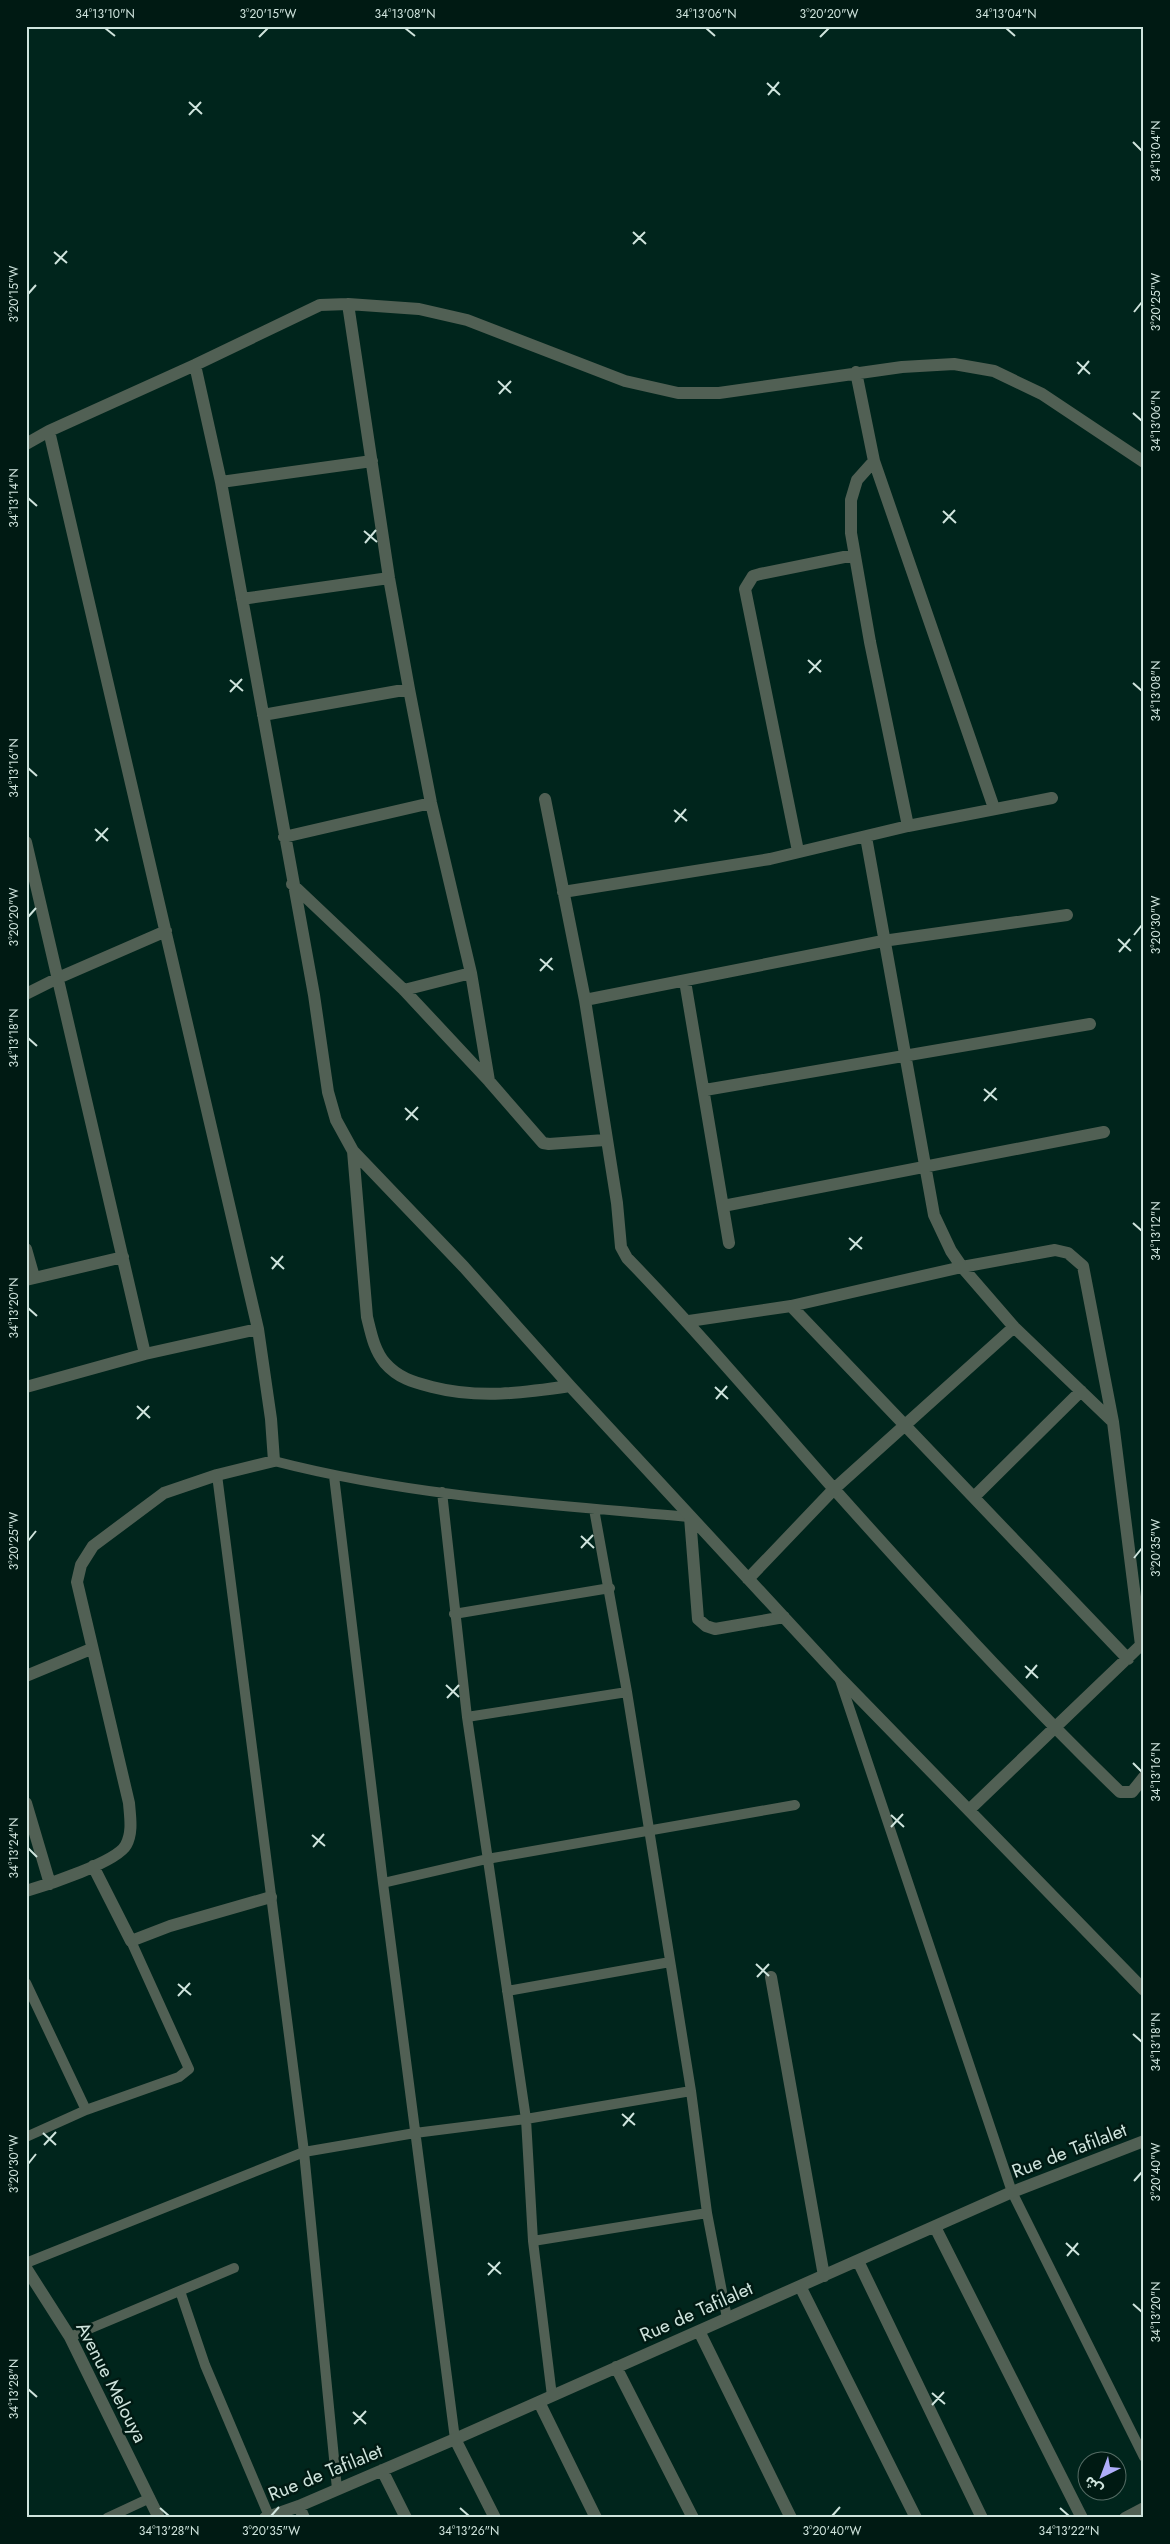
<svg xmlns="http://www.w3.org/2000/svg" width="1170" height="2544" viewBox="0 0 1170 2544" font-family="Jost,'Noto Sans Arabic',sans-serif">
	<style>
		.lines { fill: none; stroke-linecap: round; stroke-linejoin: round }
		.lane { stroke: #516054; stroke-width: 10 }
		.street { stroke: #516054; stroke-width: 12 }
		.ticks { fill: none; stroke: #cfe4dd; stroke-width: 2 }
		.labels { text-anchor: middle; stroke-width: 5; stroke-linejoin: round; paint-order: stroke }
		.street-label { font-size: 19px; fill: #cfe4dd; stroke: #001a13 }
		.neatline { fill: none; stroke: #cfe4dd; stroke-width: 2 }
		.ticks-label { font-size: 12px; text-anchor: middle; fill: #cfe4dd }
	</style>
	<rect width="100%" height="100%" fill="#00251c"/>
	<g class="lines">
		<path class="lane" d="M274,1461C409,1496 552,1505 690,1517
			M217,1475L304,2152L337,2489
			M334,1476L383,1883L455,2439
			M442,1492L467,1717L526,2119L533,2241L552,2396
			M594,1509L627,1692L691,2091L707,2213L727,2318
			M454,1614L610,1588
			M840,1680L1012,2192L1144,2457
			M467,1717L627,1692
			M383,1883L487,1859L795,1805
			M26,1983L86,2110
			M507,1991L670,1962
			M26,2137L86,2110L179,2077L189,2069L131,1941
			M533,2241L707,2213
			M26,2263L304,2152L415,2133L526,2119L691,2091
			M180,2291L205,2365L269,2516
			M70,2337L234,2268
			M107,2518L150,2498"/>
		<path class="street" d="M348,304L389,578L409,689L431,803L471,973L489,1081
			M195,365L221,482L314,995L328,1092L336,1120L353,1151L464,1267L570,1386L840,1678L1144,1990
			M856,372L874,461L994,808
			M26,444L49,431L195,365L320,305L348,304L419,309L467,320L625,381L678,393H719L902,367L954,364L994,371L1042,394L1144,462
			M874,461L857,480L851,500V533L870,642L908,826
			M221,482L372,461
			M242,599L389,578
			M263,715L409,689
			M545,799L585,1000L617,1203L621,1247L627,1258C699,1332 765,1411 834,1489C926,1592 1020,1695 1120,1792H1132L1144,1777
			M284,837L431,803
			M866,837L934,1215L951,1251L962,1267L1014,1327L1113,1422
			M26,842L145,1354
			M798,851L745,589L753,576L760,574L854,555
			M292,884L404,990L489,1081L543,1143L549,1144L605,1140
			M563,892L770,859L908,826L1052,798
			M685,981L729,1243
			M404,990L471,973
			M26,994L58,978L166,931
			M585,1000L883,941L1067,915
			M705,1090L1090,1024
			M353,1151L367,1317C371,1333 374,1350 385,1363C398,1378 413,1382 432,1387C479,1399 522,1393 570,1386
			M723,1206L1104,1132
			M26,1249L34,1277
			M26,1280L123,1257
			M791,1306L1128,1659
			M689,1321L791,1306L962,1267L1055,1250L1068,1253L1083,1266L1113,1422L1141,1645L969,1810
			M26,1387L145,1354L258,1329
			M975,1496L1081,1391
			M690,1517L698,1619L706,1626L715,1629L784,1617
			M748,1579L834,1489L1014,1327
			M26,1676L91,1649
			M26,1803L50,1884
			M93,1866L131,1941L170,1926L271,1897
			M26,1891C47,1885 117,1862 126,1845C133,1832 130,1817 129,1803L77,1582L81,1565L93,1546L164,1493L217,1475L274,1461L271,1419L258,1329L49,431
			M771,1977L824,2276
			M935,2227L1082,2518
			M858,2261L982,2518
			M26,2268L70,2337L159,2518
			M800,2286L916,2518
			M699,2331L791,2518
			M616,2367L693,2518
			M539,2402L596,2518
			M455,2439L495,2518
			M382,2470L406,2518
			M299,2506L304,2518
			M265,2518L299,2506L455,2439L1012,2192L1144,2141
			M1125,2518L1144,2508"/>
	</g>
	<path class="ticks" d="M105,28L115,36M405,28L415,36M706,28L715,36M1006,28L1015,36M259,37L268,28M820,37L829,28M767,83L780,95M768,95L779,82M189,102L202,114M189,115L201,102M1133,142L1142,151M633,232L646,244M633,244L645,232M54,252L67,263M55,264L67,251M28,294L36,285M1134,312L1142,302M1077,362L1090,374M1078,374L1089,361M498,381L511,393M499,394L511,381M1133,413L1142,421M28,498L37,506M943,511L956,523M943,523L955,510M364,531L377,542M365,543L376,530M808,660L821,672M809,673L821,660M230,680L243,691M1133,683L1142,691M230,692L242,679M28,768L37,776M674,810L687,821M675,822L686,809M95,829L108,841M96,841L108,828M28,917L36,908M1134,935L1142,925M1118,939L1131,951M1119,952L1130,939M540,959L553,970M540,971L552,958M28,1038L37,1046M984,1089L997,1100M984,1101L996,1088M405,1108L418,1120M406,1120L418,1107M1133,1223L1142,1231M849,1238L862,1249M850,1250L862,1237M271,1257L284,1269M272,1269L283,1256M28,1308L37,1316M715,1387L728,1399M716,1399L727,1386M137,1406L150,1418M137,1419L149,1406M581,1536L594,1548M28,1541L36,1531M581,1548L593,1535M1134,1558L1142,1548M1025,1666L1038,1678M1026,1678L1037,1665M446,1685L459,1697M447,1698L459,1685M1133,1763L1142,1772M891,1815L904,1827M891,1827L903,1814M312,1835L325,1846M313,1847L324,1834M28,1848L37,1857M756,1964L769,1976M757,1977L769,1964M178,1984L191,1995M178,1996L190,1983M1133,2034L1142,2042M622,2114L635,2125M623,2126L634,2113M43,2133L56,2145M44,2145L56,2132M28,2164L36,2154M1134,2181L1142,2172M1066,2243L1079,2255M1067,2256L1078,2243M488,2263L501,2274M488,2275L500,2262M1133,2304L1142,2312M28,2389L37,2397M932,2393L945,2404M932,2405L944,2392M353,2412L366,2424M354,2424L366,2411M160,2508L169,2516M460,2508L469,2516M1060,2508L1069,2516M271,2516L279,2507M832,2516L840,2507"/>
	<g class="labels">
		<g class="street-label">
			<text transform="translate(1069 2150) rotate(-21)" y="7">Rue de Tafilalet</text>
			<text transform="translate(696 2311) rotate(-24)" y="7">Rue de Tafilalet</text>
			<text transform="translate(112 2382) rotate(63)" y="7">Avenue Melouya</text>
			<text transform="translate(325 2472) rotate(-22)" y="7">Rue de Tafilalet</text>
		</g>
	</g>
	<rect width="1170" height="2544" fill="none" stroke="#001a13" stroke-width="55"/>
	<g transform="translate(1102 2476) rotate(222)"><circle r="24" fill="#001a13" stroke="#536b64"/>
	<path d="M0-4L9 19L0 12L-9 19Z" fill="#afaefa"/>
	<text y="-8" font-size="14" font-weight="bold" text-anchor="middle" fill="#cfe4dd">ش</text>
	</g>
	<rect x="28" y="28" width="1114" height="2488" class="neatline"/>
	<g class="ticks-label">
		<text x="105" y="18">34°13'10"N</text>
		<text x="268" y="18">3°20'15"W</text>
		<text x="405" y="18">34°13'08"N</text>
		<text x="706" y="18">34°13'06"N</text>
		<text x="829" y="18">3°20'20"W</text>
		<text x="1006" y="18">34°13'04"N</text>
		<text transform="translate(1156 151) rotate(-90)" y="4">34°13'04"N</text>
		<text transform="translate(14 294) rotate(-90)" y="4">3°20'15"W</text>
		<text transform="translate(1156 302) rotate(-90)" y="4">3°20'25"W</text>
		<text transform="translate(1156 421) rotate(-90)" y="4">34°13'06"N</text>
		<text transform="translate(14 498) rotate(-90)" y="4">34°13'14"N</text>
		<text transform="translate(1156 691) rotate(-90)" y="4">34°13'08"N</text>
		<text transform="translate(14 768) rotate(-90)" y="4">34°13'16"N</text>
		<text transform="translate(14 917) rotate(-90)" y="4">3°20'20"W</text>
		<text transform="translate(1156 925) rotate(-90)" y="4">3°20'30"W</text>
		<text transform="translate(14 1038) rotate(-90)" y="4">34°13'18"N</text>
		<text transform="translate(1156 1231) rotate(-90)" y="4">34°13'12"N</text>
		<text transform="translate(14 1308) rotate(-90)" y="4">34°13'20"N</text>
		<text transform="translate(14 1541) rotate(-90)" y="4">3°20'25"W</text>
		<text transform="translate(1156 1548) rotate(-90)" y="4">3°20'35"W</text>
		<text transform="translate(1156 1772) rotate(-90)" y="4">34°13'16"N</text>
		<text transform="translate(14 1848) rotate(-90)" y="4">34°13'24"N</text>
		<text transform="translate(1156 2042) rotate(-90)" y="4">34°13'18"N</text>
		<text transform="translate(14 2164) rotate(-90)" y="4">3°20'30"W</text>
		<text transform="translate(1156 2172) rotate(-90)" y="4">3°20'40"W</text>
		<text transform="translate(1156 2312) rotate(-90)" y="4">34°13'20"N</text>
		<text transform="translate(14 2389) rotate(-90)" y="4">34°13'28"N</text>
		<text x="169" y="2535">34°13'28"N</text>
		<text x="271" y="2535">3°20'35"W</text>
		<text x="469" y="2535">34°13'26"N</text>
		<text x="832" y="2535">3°20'40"W</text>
		<text x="1069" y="2535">34°13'22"N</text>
	</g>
</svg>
